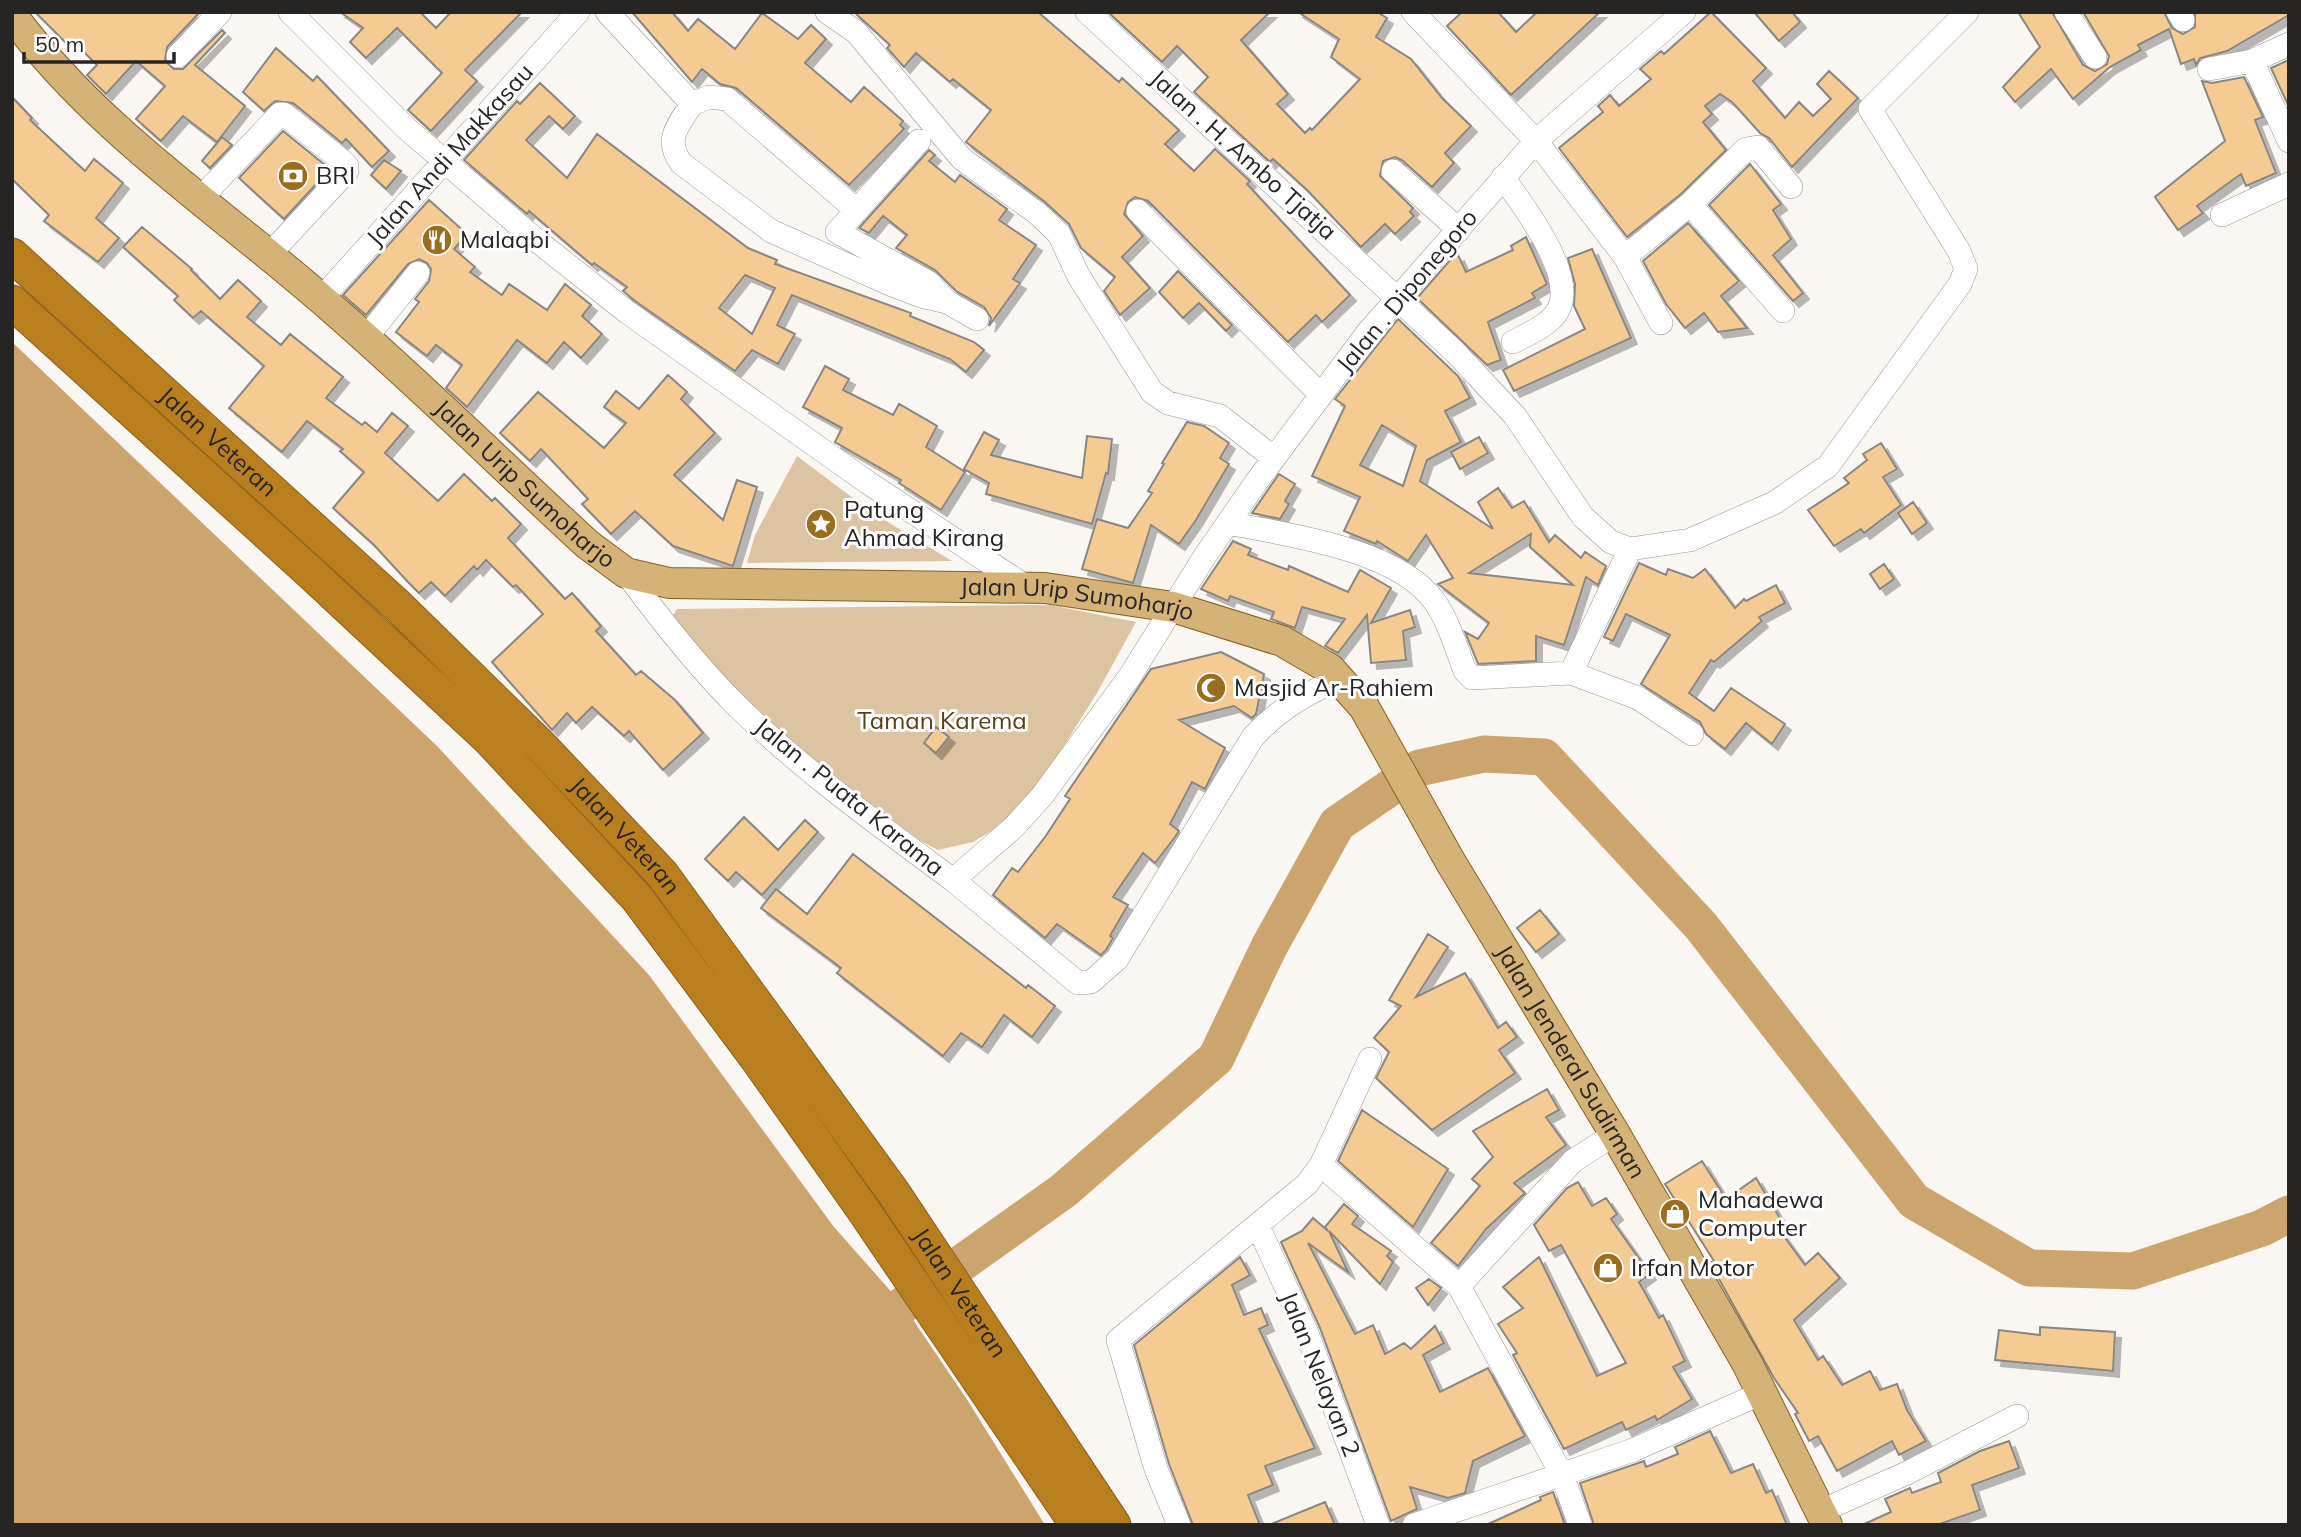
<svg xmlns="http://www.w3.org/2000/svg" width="2301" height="1537" viewBox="0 0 2301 1537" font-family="Mulish,sans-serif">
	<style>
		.green { fill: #dcc3a1 }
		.water { fill: #cca46e }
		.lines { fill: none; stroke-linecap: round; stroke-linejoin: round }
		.river { stroke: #cca46e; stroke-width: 37 }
		.building { fill: #f5cb94; stroke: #898682; stroke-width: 2; fill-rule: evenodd; filter: url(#shadow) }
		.minor-casing { stroke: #989592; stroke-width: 24 }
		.major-casing { stroke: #866020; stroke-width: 32 }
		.highway-casing { stroke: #866020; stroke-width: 35 }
		.minor { stroke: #fff; stroke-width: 23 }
		.major { stroke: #d5b278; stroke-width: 30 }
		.highway { stroke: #b97f1e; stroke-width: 33 }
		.labels { text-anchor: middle; stroke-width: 6; stroke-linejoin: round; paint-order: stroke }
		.street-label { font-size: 24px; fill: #262524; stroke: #fff }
		.poi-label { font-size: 24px; fill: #262524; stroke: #fff; text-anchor: start }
		.park-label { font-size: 24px; fill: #5a3e13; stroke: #fff }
	</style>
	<defs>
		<filter id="shadow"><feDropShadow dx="6" dy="6" stdDeviation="0" flood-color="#0004"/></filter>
	</defs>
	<rect width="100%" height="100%" fill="#faf7f3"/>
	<path class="green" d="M797,456L873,513L952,561L747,563L755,535Z
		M1050,605L1136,622L1097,693L1045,776L1010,820L973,842L938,850L888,824L790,745L670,620L677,609Z"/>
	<path class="water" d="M12,342L437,746L649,975L834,1227L903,1305L968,1401L1045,1525H12Z"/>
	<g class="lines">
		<path class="river" d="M903,1305L1063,1191L1216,1058L1269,947L1337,824L1419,768L1484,754L1544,757L1701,926L1914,1201L2029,1268L2133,1271L2262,1228L2289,1214"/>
	</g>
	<path class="building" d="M35,12H200L167,47L165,61L174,69H183L222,30L225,33L195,65L245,106L217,142L183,116L161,141L136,119L165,86L136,61L106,94L87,75L97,65L73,41L68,45Z
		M340,12H420L436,28L451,12H522L465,70L477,81L431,131L408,110L442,73L397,28L366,58L350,42L363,28Z
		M632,12H672L688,31L698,19L735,49L762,13L798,39L811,25L826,39L805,63L851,102L864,87L903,121L900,125L904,129L849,185L736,88L720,84L702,69L692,82Z
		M854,12H1038L1119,82L1122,78L1179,130L1165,144L1194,171L1215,149L1250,181L1247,184L1350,295L1322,322L1316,315L1288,342L1148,201L1135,197L1128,202L1124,214L1143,236L1122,257L1150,288L1120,315L1104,291L1115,277L1081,248L1069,224L1045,202L966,142L991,110L953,79L950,82L916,53L904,67L887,48L890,45Z
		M1108,12H1270L1241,40L1288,94L1277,104L1305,133L1310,128L1312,130L1360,79L1331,57L1339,39L1298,12H1377L1387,18L1376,37L1411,59L1442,98L1471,126L1445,153L1454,163L1432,187L1402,160L1395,157L1383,161L1380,176L1413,208L1410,212L1414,216L1395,234L1385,224L1361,247L1307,190L1273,159L1270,162L1194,92L1208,77L1177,46L1162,62Z
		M1462,12H1498L1516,32L1537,12H1600L1511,95L1447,26Z
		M1711,12L1766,68L1753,81L1785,118L1799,102L1813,116L1831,99L1817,84L1829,71L1858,98L1792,167L1769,138L1760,133L1732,102L1720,94L1705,106L1712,114L1703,122L1726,150L1681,194L1627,237L1559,148L1603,112L1598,106L1610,95L1619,106L1651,79L1640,69L1661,51L1664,54Z
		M1754,12H1792L1800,22L1779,41Z
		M2018,12H2052L2083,65L2095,71L2107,64L2109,56L2083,12H2164L2172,28L2183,34L2195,27V12H2289V15L2227,51L2200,58L2196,65L2194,59L2181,64L2169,29L2138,45L2141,50L2110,67L2073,99L2051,69L2015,102L2003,87L2040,47Z
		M276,48L313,81L317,76L389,151L372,167L346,139L342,143L293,103L275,101L264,111L243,92Z
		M2289,60V107L2271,68Z
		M2244,77L2263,117L2255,120L2276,173L2246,186L2241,174L2197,206L2203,213L2178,230L2155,197L2225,141L2202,81L2212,83Z
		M540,83L575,116L563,129L549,116L526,140L567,178L597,134L748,248L777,260L775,264L911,313L910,316L974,342L984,350L966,372L950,359L792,295L777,325L795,334L778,364L752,350L735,371L635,301L623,291L627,287L594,263L592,265L529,211L527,214L464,160L517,101L520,104ZM745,275L775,288L752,334L719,308Z
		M12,97L32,118L30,120L85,171L94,159L123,183L96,218L119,238L98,262L44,221L49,215L12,179Z
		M283,131L330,169L284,219L239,178Z
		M222,137L232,145L210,168L202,161Z
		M929,150L935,155L929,161L955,182L960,175L1007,209L999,220L1036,245L1013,279L1020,283L989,326L991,318L984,307L956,291L935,270L896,248L907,235L883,216L869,233L859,228Z
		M384,160L401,171L386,189L371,175Z
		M1750,164L1781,204L1773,210L1791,239L1773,255L1803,293L1793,301L1709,205Z
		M429,200L467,234L454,249L475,267L470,272L502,295L509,284L547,310L565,284L591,305L582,316L602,334L581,358L564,342L547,363L517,340L467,407L446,388L462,365L436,345L427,356L396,332L419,302L415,299L429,281L431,269L427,263L419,259L408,264L366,315L343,295Z
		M1688,223L1739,281L1721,296L1747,328L1718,332L1704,313L1685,328L1666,304L1643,261Z
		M142,227L192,269L191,270L220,299L238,280L261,301L247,317L281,345L290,334L343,377L326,398L362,425L365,422L377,432L392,413L408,426L385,453L438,501L464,474L492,501L495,498L521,524L508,538L565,599L572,593L601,626L596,631L636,675L641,671L675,700L703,733L663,770L629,731L624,736L592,707L576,723L567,713L552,730L492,662L543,614L516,585L513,587L486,560L477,570L474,566L445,596L431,582L419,593L407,581L374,545L333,508L364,472L340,451L343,449L307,421L282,452L229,408L264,366L201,311L193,318L174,300L178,296L123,247Z
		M1526,237L1547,284L1532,293L1535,298L1488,322L1501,360L1487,365L1417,298L1452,258L1458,255L1466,272L1513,250L1511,246Z
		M1592,249L1631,338L1514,391L1503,370L1585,329L1574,306L1575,284L1568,258Z
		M1178,271L1232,325L1226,331L1199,303L1183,318L1159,292Z
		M1398,319L1458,376L1470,398L1445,411L1461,442L1427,460L1420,481L1493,529L1478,502L1498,488L1512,508L1524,501L1549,542L1555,535L1581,558L1585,552L1606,566L1598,585L1586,577L1564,645L1536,636V661L1478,664L1465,632L1478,639L1489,623L1438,584L1453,578L1426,535L1408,561L1377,541L1376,544L1344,531L1360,497L1312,476L1345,406L1335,399ZM1382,425L1416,446L1403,486L1360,465ZM1531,534L1530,547L1573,585L1469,573Z
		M825,366L849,379L843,390L893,415L899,404L937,426L926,447L965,472L941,510L899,483L901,480L835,442L842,428L803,407Z
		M668,375L687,392L681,399L715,433L674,475L723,520L737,480L757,487L733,566L673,546L635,511L611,534L582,504L588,499L541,449L530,461L500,433L538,392L604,448L626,423L604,407L616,391L639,409Z
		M1187,422L1204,426L1229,443L1220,458L1229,464L1196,520L1179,544L1151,525L1133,583L1082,569L1097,519L1128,528L1152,493L1148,491L1164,464L1162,463Z
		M984,432L999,440L991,455L1082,478L1087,436L1112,439L1108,474L1106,473L1092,524L986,494L989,483L964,469Z
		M1479,437L1488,453L1460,469L1451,452Z
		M1881,443L1897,469L1883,477L1901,505L1864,533L1861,529L1834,546L1808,510L1849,483L1844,478L1867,460L1863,454Z
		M1279,474L1295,484L1285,501L1289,504L1280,519L1252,513Z
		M1913,502L1927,523L1912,534L1898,513Z
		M1233,541L1251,549L1248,555L1288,570L1289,566L1348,592L1360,570L1391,588L1371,623L1410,610L1415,627L1403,631L1406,660L1371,663L1367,615L1338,653L1325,646L1345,619L1302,607L1295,628L1271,619L1274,612L1230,596L1228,601L1201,589Z
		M1639,563L1666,575L1668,569L1693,578L1705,569L1735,608L1744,599L1746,601L1776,585L1785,603L1759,617L1762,621L1714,662L1711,660L1689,693L1714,711L1731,688L1785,724L1772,744L1746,723L1725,749L1706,734L1700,722L1641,684L1670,635L1626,614L1613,641L1604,637Z
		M1884,564L1894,579L1880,589L1870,574Z
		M1221,652L1264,674L1256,714L1252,718L1234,706L1179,720L1225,748L1205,789L1192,782L1170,824L1179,831L1175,837L1155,863L1143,853L1113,897L1128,905L1110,936L1113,938L1106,950L1101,955L1057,924L1045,938L993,895L1012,868L1018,872L1045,837L1070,799L1065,796L1151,669Z
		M936,727L949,737L936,753L924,743Z
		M744,817L778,850L805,820L818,832L762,895L736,872L728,881L705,859Z
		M853,854L1026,988L1028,985L1055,1006L1032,1037L1004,1015L982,1047L961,1033L943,1056L837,973L841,968L761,908L776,889L807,914Z
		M1540,910L1559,934L1536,952L1517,928Z
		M1428,934L1448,947L1416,997L1465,973L1498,1028L1506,1022L1517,1037L1499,1050L1515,1073L1432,1130L1376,1078L1389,1052L1374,1038L1401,1006L1389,1000Z
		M1547,1089L1559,1110L1546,1117L1566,1145L1514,1183L1525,1193L1486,1229L1458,1266L1431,1243L1480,1186L1472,1179L1493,1157L1473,1131Z
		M1362,1110L1448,1169L1413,1227L1338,1161Z
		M1702,1161L1726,1199L1756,1178L1781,1220L1775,1224L1805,1265L1818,1253L1840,1278L1794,1320L1818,1360L1823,1356L1842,1385L1870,1371L1880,1390L1897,1384L1907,1410L1926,1441L1899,1455L1892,1441L1837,1471L1818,1436L1809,1441L1795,1414L1798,1413L1774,1378L1710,1263L1714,1261L1665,1184Z
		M1578,1182L1592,1206L1606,1198L1617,1214L1611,1219L1650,1274L1639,1282L1659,1318L1663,1315L1685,1361L1673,1367L1692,1399L1657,1420L1655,1416L1626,1430L1622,1422L1564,1449L1513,1355L1517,1353L1498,1324L1523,1308L1503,1287L1539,1257L1597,1376L1626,1363L1561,1245L1549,1251L1534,1225L1567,1188Z
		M1344,1204L1358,1216L1352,1224L1391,1251L1387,1256L1393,1262L1380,1284L1329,1231L1348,1272L1308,1243L1355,1334L1373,1325L1385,1354L1404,1343L1411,1349L1435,1326L1444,1343L1423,1355L1440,1392L1488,1368L1525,1436L1473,1461L1465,1493L1448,1498L1410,1487L1417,1509L1391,1521L1320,1328L1281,1242L1302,1231L1313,1218L1328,1231L1325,1227Z
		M1240,1257L1250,1275L1232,1285L1244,1315L1261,1308L1268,1325L1259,1329L1315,1448L1265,1466L1273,1485L1248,1495L1260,1525H1193L1169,1464L1134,1345Z
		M1429,1279L1441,1288L1428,1305L1416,1288Z
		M2040,1327L2115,1332L2113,1371L1995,1360L1999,1330L2040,1335Z
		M1710,1431L1731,1473L1753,1464L1766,1493L1772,1490L1787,1525H1594L1580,1483L1644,1461L1646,1467L1678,1454L1675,1447Z
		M2009,1441L2019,1468L1972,1485L1980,1510L1937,1525H1862L1891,1512L1885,1499L1910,1488L1912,1493L1941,1482L1938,1473L1980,1451Z
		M1553,1492L1565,1525H1486L1541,1500L1540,1497Z
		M1325,1502L1335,1525H1272L1271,1524Z"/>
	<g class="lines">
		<g class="minor-casing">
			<path id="minor" d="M290,12L406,128L536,240L627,312L867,482L1028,588
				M607,12L692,104C678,125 664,140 681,163L771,231L890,284L921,296L947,302
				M827,12L856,32L962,159L1037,213L1059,234L1078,275L1152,392L1168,403L1220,416L1274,458
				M1087,12L1455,352L1515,416L1583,517L1611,542L1630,549L1571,673
				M1413,12L1536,141L1625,257L1661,323
				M2066,12L2095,57
				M2178,12L2183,20
				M178,56L220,12
				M2252,61L2289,141
				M2209,69L2252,61L2289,44
				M692,104L709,97L727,99L855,209
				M919,141L837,232L928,282L947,302L977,319
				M1393,171L1459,230
				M1503,177C1522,205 1584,282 1554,316C1545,327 1526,335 1513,342
				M201,198L280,114H284L341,160L347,166V171L269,255
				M1690,204L1783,311
				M1138,211L1320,394
				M2222,215L2289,184
				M1625,257L1690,204L1746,149L1758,147L1791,187
				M321,299L578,12
				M365,339L418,273
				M1228,523C1288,535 1398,549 1435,602C1449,622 1456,648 1465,671L1472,678L1571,673L1638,698L1692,734
				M1630,549L1690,540L1774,503L1828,466L1960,284L1966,269L1959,251L1870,109L1967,12
				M626,573C660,619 695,664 736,705C802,770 879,825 953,880L1014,827L1042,796L1130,676L1205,556L1257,481L1368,332L1536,141L1684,12
				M953,880L1078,983L1091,982L1117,959L1253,737C1279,709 1305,694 1339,679
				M1321,1165L1459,1286L1562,1475L1580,1525
				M1258,1226L1307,1333L1378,1525
				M1459,1286L1573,1161L1615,1134
				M1821,1511L1907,1473L2017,1416
				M1179,1525L1156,1469L1118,1340L1307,1184L1321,1165L1370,1059
				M1414,1525L1633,1450L1762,1393"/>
		</g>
		<g class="major-casing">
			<g id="major">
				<path id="s1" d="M12,15C94,127 215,207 319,297C411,376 498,462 587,544L626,573L669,583L1045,588L1173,607L1282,641L1330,669L1364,707L1450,861L1615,1134L1747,1363L1827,1525"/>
			</g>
		</g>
		<g class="highway-casing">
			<g id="highway">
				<path id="s2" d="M12,255L398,606L541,746L662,874L893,1192L1114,1525"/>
				<path d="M12,302L312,574L490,740L637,898L757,1059L864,1211L1077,1525"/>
			</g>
		</g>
		<use href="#minor" class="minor"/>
		<use href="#major" class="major"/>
		<use href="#highway" class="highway"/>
	</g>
	<defs>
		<g id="bank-disc" transform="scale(1.575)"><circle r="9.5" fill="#9c6c1f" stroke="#fff"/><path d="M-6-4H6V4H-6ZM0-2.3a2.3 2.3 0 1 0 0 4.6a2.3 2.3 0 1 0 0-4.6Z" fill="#fff"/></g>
		<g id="restaurant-disc" transform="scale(1.575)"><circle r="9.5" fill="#9c6c1f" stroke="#fff"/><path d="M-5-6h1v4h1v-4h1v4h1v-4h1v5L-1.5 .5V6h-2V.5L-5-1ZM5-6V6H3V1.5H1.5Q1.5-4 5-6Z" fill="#fff"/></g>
		<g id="sight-disc" transform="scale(1.575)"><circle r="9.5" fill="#9c6c1f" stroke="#fff"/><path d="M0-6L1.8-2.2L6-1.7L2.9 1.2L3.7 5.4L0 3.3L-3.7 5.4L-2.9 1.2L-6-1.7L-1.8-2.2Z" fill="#fff"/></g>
		<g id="mosque-disc" transform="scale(1.575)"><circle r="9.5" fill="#9c6c1f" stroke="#fff"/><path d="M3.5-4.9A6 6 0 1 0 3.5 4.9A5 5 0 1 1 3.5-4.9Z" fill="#fff"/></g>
		<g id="shop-disc" transform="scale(1.575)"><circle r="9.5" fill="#9c6c1f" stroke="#fff"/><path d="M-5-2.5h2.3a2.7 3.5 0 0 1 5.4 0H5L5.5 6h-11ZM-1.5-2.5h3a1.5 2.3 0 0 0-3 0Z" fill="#fff"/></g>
	</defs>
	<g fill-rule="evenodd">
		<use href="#bank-disc" x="293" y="176"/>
		<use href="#restaurant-disc" x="437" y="240"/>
		<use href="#sight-disc" x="821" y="524"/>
		<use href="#mosque-disc" x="1211" y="688"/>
		<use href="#shop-disc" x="1675" y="1214"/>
		<use href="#shop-disc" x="1608" y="1268"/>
	</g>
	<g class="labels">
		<g class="street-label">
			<text transform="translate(450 155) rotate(-48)" y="8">Jalan Andi Makkasau</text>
			<text transform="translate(1243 155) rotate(42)" y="8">Jalan . H. Ambo Tjatja</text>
			<text transform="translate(1407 291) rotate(-50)" y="8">Jalan . Diponegoro</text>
			<text dy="8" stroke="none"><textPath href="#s2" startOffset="278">Jalan Veteran</textPath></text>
			<text dy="8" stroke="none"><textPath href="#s1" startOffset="696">Jalan Urip Sumoharjo</textPath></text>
			<text dy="8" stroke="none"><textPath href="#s1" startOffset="1284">Jalan Urip Sumoharjo</textPath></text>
			<text transform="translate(849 797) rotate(39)" y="8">Jalan . Puata Karama</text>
			<text dy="8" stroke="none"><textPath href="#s2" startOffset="845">Jalan Veteran</textPath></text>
			<text dy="8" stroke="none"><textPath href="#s1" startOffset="2012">Jalan Jenderal Sudirman</textPath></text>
			<text dy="8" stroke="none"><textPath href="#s2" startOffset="1412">Jalan Veteran</textPath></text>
			<text transform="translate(1320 1374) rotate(68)" y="8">Jalan Nelayan 2</text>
		</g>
		<g class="poi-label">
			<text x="316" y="184">BRI</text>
			<text x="460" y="248">Malaqbi</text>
			<text x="844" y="518">Patung<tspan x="844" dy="28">Ahmad Kirang</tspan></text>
			<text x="1234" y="696">Masjid Ar-Rahiem</text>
			<text x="1698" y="1208">Mahadewa<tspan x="1698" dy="28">Computer</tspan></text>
			<text x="1631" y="1276">Irfan Motor</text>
		</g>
		<g class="park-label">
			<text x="942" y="729">Taman Karema</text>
		</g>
	</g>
	<rect width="2301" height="1537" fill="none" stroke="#262524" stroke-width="28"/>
	<path d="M24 52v10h150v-10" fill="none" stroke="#262524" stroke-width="3.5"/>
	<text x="35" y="52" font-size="21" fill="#262524" stroke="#ffffff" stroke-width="5" paint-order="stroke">50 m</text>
</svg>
